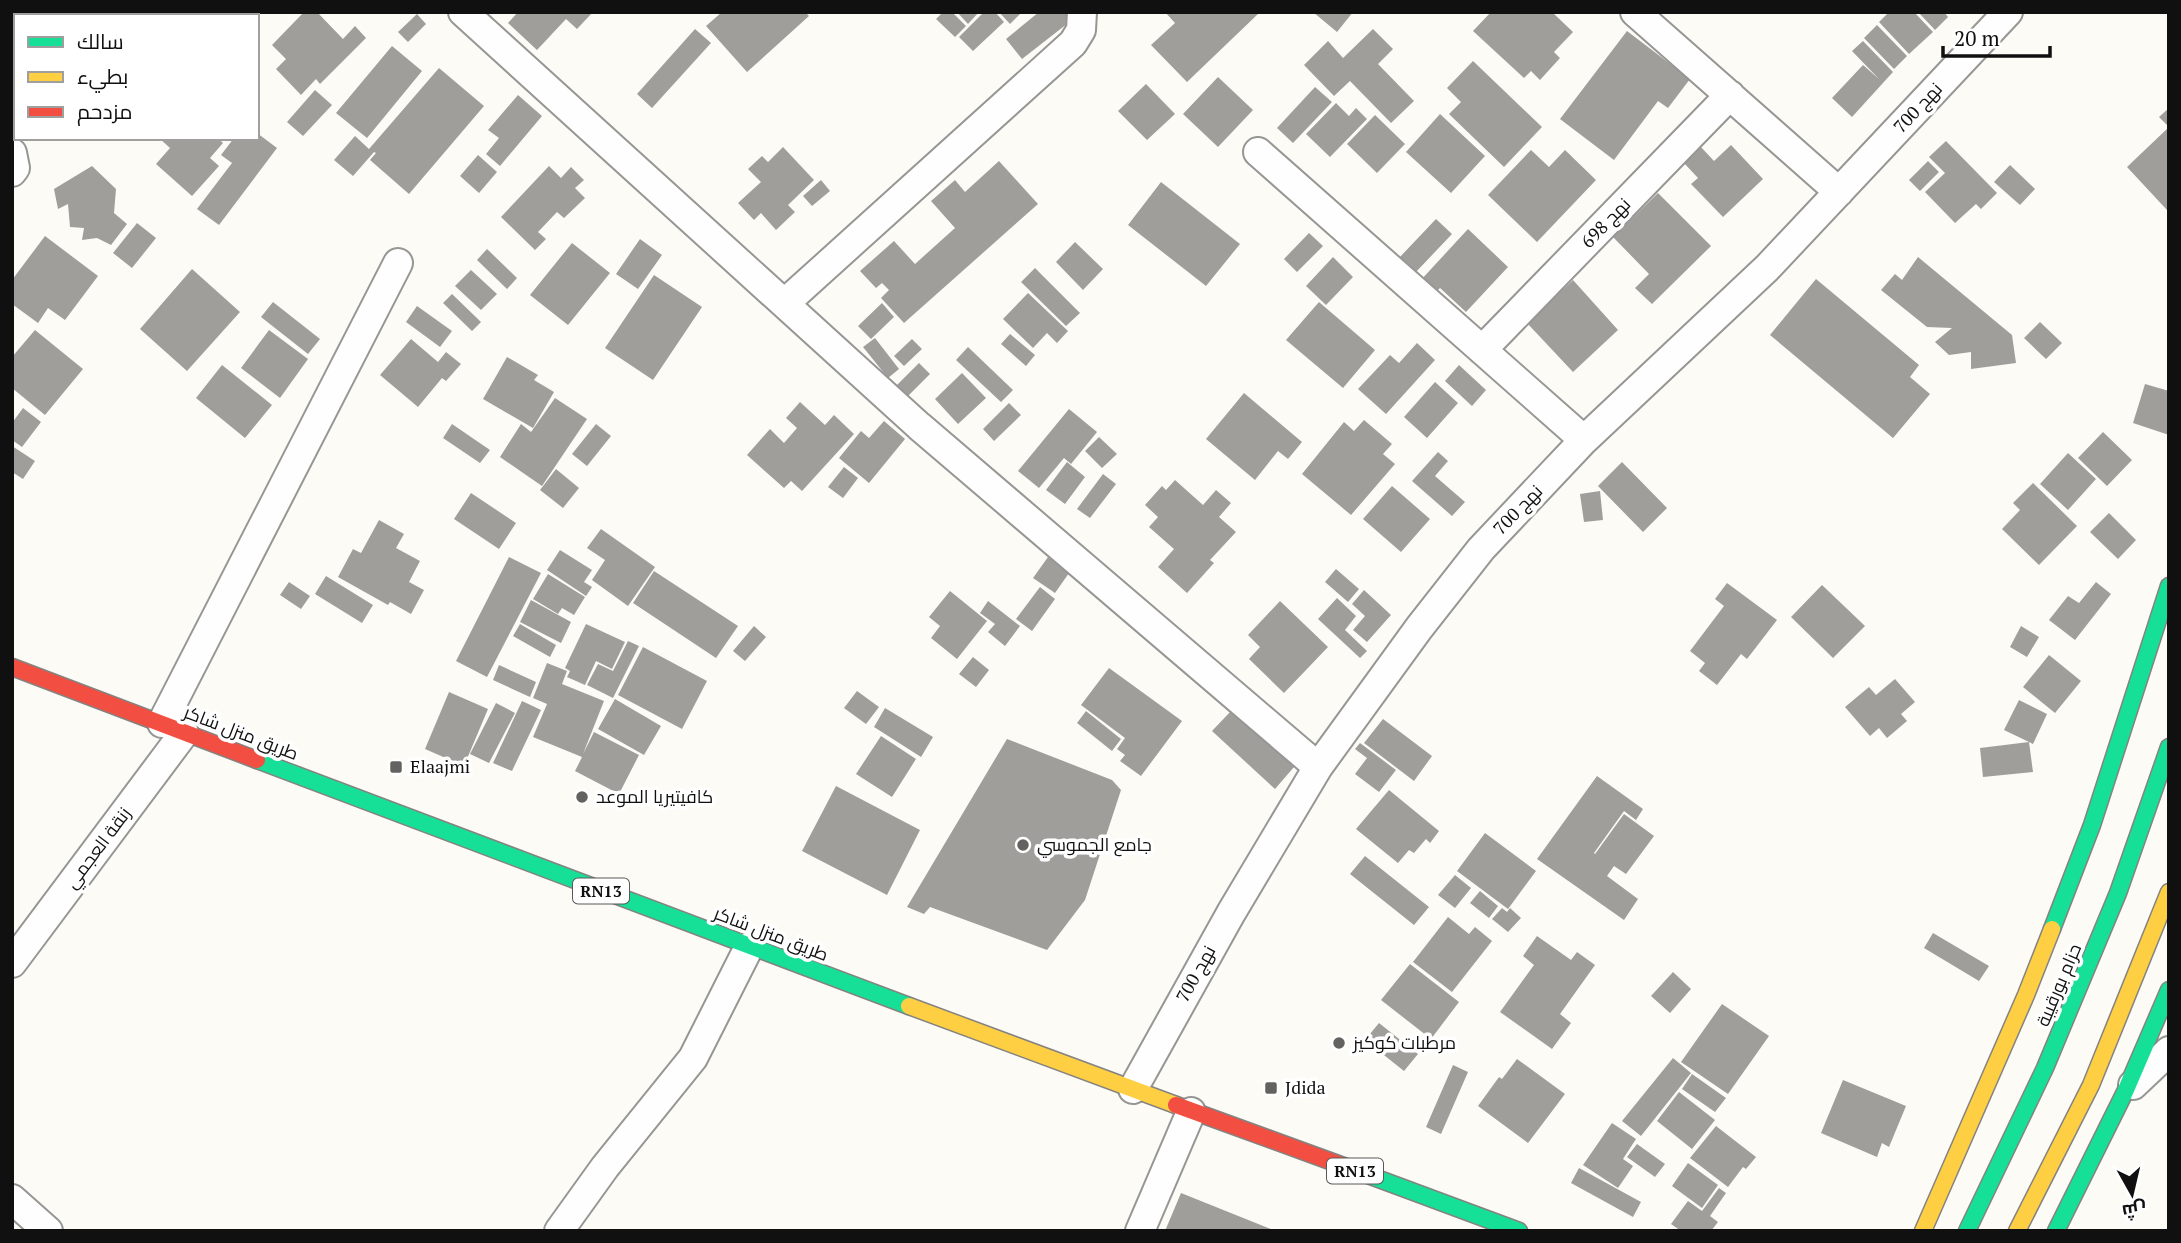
<svg xmlns="http://www.w3.org/2000/svg" width="2181" height="1243" viewBox="0 0 2181 1243" font-family="'PT Serif',Cairo,serif">
	<style>
		.building { fill: #a09e9b }
		.lines { fill: none; stroke-linecap: round; stroke-linejoin: round }
		.street-casing { stroke: #969694; stroke-width: 32 }
		.fast-casing { stroke: #848381; stroke-width: 19 }
		.slow-casing { stroke: #848381; stroke-width: 19 }
		.jam-casing { stroke: #848381; stroke-width: 19 }
		.street { stroke: #fffefe; stroke-width: 28 }
		.fast { stroke: #16e098; stroke-width: 16 }
		.slow { stroke: #ffcf43; stroke-width: 16 }
		.jam { stroke: #f24e42; stroke-width: 16 }
		.poi-dot { fill: #636260; stroke: #fff; stroke-width: 2.5 }
		.labels { text-anchor: middle; stroke-width: 7; stroke-linejoin: round; paint-order: stroke }
		.shield { fill: #fff; stroke: #585858; stroke-width: 2 }
		.shield-label { font-size: 16px; font-weight: bold; fill: #101010 }
		.street-label { font-size: 18px; fill: #101010; stroke: #fff }
		.poi-label { font-size: 18px; fill: #101010; stroke: #fff; text-anchor: start }
	</style>
	<rect width="100%" height="100%" fill="#fcfbf6"/>
	<path class="building" d="M153,12H164L170,16H151Z
		M201,12H237L233,16H204Z
		M304,12H317L343,39L355,26L366,38L320,84L316,79L301,95L276,69L286,59L272,45Z
		M518,12H593L577,29L566,19L537,50L508,23Z
		M722,12H805L809,16L747,72L706,26Z
		M943,12H952L966,26L955,37L936,19Z
		M957,12H979L968,24Z
		M984,12H995L1004,22L973,51L959,37Z
		M999,12H1022L1010,24Z
		M1039,12H1066L1072,20L1022,59L1006,39Z
		M1165,12H1256L1258,14L1187,82L1151,45L1175,23Z
		M1313,12H1353L1337,32Z
		M1491,12H1552L1573,32L1554,52L1560,58L1540,80L1531,71L1524,78L1473,31Z
		M1889,12H1914L1933,32L1909,54L1879,22Z
		M1918,12H1944L1948,17L1935,30Z
		M417,14L426,24L408,42L398,32Z
		M1877,25L1907,56L1894,69L1864,38Z
		M695,29L711,43L652,108L637,94Z
		M1373,29L1393,49L1378,64L1414,101L1391,123L1350,81L1334,96L1304,65L1328,41L1343,58Z
		M1627,31L1690,79L1668,108L1658,101L1614,160L1560,119Z
		M1863,41L1893,72L1852,117L1832,98L1863,65L1879,79L1852,51Z
		M392,46L422,71L367,138L336,113Z
		M1473,61L1542,127L1504,167L1449,114L1461,102L1447,88Z
		M439,68L484,106L409,194L370,160L376,153L374,152L353,176L334,160L355,136L369,149Z
		M1218,77L1253,110L1218,147L1183,114Z
		M1146,84L1175,114L1147,140L1118,111Z
		M1315,87L1332,102L1293,143L1277,128Z
		M315,90L332,105L303,136L287,122Z
		M518,95L542,116L500,166L486,154L499,138L488,130Z
		M1336,103L1349,116L1356,108L1367,119L1330,157L1306,134Z
		M2169,108V127L2159,117Z
		M1440,114L1485,156L1451,193L1406,152Z
		M1375,115L1405,144L1377,173L1347,144Z
		M2169,127V208L2167,210L2127,167Z
		M257,133L277,148L219,225L197,209L232,163L221,155L234,138H257Z
		M159,138H218L223,143L210,158L219,166L192,196L156,164L170,148Z
		M1946,141L1997,193L1981,209L1976,204L1955,223L1925,192L1945,173L1929,157Z
		M1731,145L1763,179L1723,217L1691,184L1698,178L1683,162L1700,146L1714,161Z
		M783,147L814,180L788,205L795,212L776,230L761,213L754,220L738,203L761,182L748,169L762,156L768,162Z
		M1531,150L1549,167L1565,150L1596,180L1537,242L1488,195Z
		M478,155L497,172L479,193L460,176Z
		M999,161L1038,204L904,323L881,298L889,290L882,283L876,288L860,271L894,241L915,264L955,228L931,201L955,180L965,192Z
		M1928,161L1939,172L1920,191L1909,180Z
		M2010,165L2035,189L2020,205L1994,182Z
		M92,166L116,189L114,213L127,224L111,245L97,238L82,240L84,228L70,227L68,204L58,209L54,189Z
		M549,166L561,178L571,167L584,180L575,188L585,198L564,218L557,212L538,232L546,239L535,250L501,217Z
		M821,180L830,191L812,206L803,196Z
		M1161,182L1240,244L1206,286L1128,225Z
		M1658,193L1711,246L1652,304L1635,288L1649,274L1613,237Z
		M1436,219L1452,234L1415,273L1399,258Z
		M137,223L156,238L132,268L113,253Z
		M1468,229L1508,267L1466,312L1440,288L1434,294L1420,281Z
		M1309,233L1323,246L1297,272L1284,259Z
		M45,236L98,276L65,320L48,308L38,323L12,304V280Z
		M640,239L662,255L638,289L616,274Z
		M1075,242L1103,269L1083,290L1056,262Z
		M572,243L610,273L568,325L530,295Z
		M487,249L517,278L507,289L477,260Z
		M1333,257L1353,277L1326,305L1306,286Z
		M1918,257L2012,335L2016,363L1971,369V352L1949,355L1935,342L1952,328L1927,327L1881,290L1895,274L1902,280Z
		M1035,268L1080,313L1066,326L1021,282Z
		M192,269L240,312L187,371L140,329Z
		M471,270L497,294L481,310L455,286Z
		M654,275L702,307L653,380L605,348Z
		M1816,279L1919,365L1910,377L1930,394L1893,438L1770,335Z
		M1573,280L1618,330L1573,372L1527,323Z
		M1028,293L1068,331L1057,343L1047,333L1033,348L1003,319Z
		M452,294L481,322L472,331L443,303Z
		M273,302L320,339L308,354L261,317Z
		M1319,302L1375,350L1343,388L1286,340Z
		M882,303L894,317L871,339L858,326Z
		M417,306L452,331L440,347L406,322Z
		M2040,322L2062,343L2046,359L2024,338Z
		M35,330L83,369L45,415L12,388V357Z
		M269,330L308,359L280,398L241,368Z
		M1010,334L1035,355L1026,366L1001,344Z
		M875,338L899,369L888,378L863,347Z
		M411,339L438,362L446,352L461,364L446,381L442,378L418,407L380,375Z
		M912,339L922,349L904,366L894,356Z
		M1417,343L1435,360L1386,414L1358,389L1390,355L1399,363Z
		M968,347L1013,390L1001,402L956,360Z
		M507,357L538,375L534,380L554,392L533,428L483,399Z
		M919,363L930,374L908,396L897,385Z
		M222,365L272,405L245,438L196,398Z
		M1459,365L1486,390L1472,406L1445,381Z
		M962,373L986,398L958,424L935,399Z
		M1435,382L1458,403L1427,438L1404,417Z
		M2145,384L2169,391V435L2133,423Z
		M1244,393L1302,442L1288,459L1278,451L1255,480L1206,439Z
		M555,398L587,419L542,486L500,457L521,424L531,432Z
		M800,402L825,425L834,415L854,434L802,491L791,481L784,488L747,455L770,429L784,443L797,428L786,418Z
		M1009,403L1021,415L994,441L983,429Z
		M23,408L41,422L22,447L12,440V423Z
		M1069,409L1097,432L1071,464L1064,458L1039,488L1018,471Z
		M1364,420L1392,444L1383,454L1395,464L1351,515L1302,474L1344,422L1354,431Z
		M884,421L905,439L869,483L839,458L861,431L869,438Z
		M452,424L490,450L480,463L443,438Z
		M596,424L611,436L587,466L572,454Z
		M2103,432L2132,460L2107,486L2078,458Z
		M1099,437L1117,454L1102,468L1085,451Z
		M12,446L35,461L23,479L12,472Z
		M1438,452L1448,461L1435,476L1465,502L1452,516L1412,481Z
		M2068,453L2096,479L2068,510L2040,484Z
		M1067,462L1085,477L1065,504L1046,490Z
		M1622,462L1667,508L1643,532L1598,486Z
		M844,467L858,478L843,498L828,487Z
		M556,469L579,488L563,508L540,490Z
		M1103,474L1116,484L1090,518L1077,509Z
		M1175,480L1203,505L1216,490L1231,503L1219,517L1236,532L1210,560L1214,563L1187,593L1158,567L1174,549L1149,527L1158,517L1145,505L1162,486L1166,490Z
		M2033,483L2077,526L2039,565L2002,529L2020,510L2013,503Z
		M1392,486L1430,519L1401,552L1363,519Z
		M1600,491L1603,520L1584,522L1580,494Z
		M471,493L516,523L499,549L454,519Z
		M2109,513L2136,540L2118,559L2090,532Z
		M379,520L404,534L396,548L420,561L409,582L424,590L411,614L390,602L388,605L338,577L353,549L361,553Z
		M601,529L655,567L628,606L592,580L605,560L587,548Z
		M560,550L592,570L584,582L592,587L586,596L547,570Z
		M509,557L541,573L487,677L456,661Z
		M1048,557L1069,573L1055,593L1033,578Z
		M1336,569L1359,589L1348,602L1325,582Z
		M654,571L738,626L716,658L633,603Z
		M548,574L585,597L574,615L562,608L558,614L533,599Z
		M326,576L373,605L362,623L315,594Z
		M289,582L310,596L301,609L280,595Z
		M2096,582L2111,594L2075,640L2049,620L2068,596L2079,603Z
		M1727,583L1777,620L1747,659L1741,654L1717,685L1699,671L1705,663L1690,651L1724,606L1715,599Z
		M1822,585L1865,626L1833,658L1791,617Z
		M1040,587L1055,599L1032,631L1016,619Z
		M1364,590L1391,615L1367,642L1353,630L1365,616L1352,604Z
		M950,591L987,621L957,659L931,638L940,626L929,617Z
		M1337,598L1356,616L1345,630L1367,651L1360,658L1318,619Z
		M531,600L571,622L561,643L520,622Z
		M988,601L1020,626L1005,646L988,632L995,624L980,613Z
		M1280,601L1328,647L1284,693L1249,659L1260,647L1248,635Z
		M520,624L556,645L550,657L513,636Z
		M586,624L625,642L612,669L596,661L585,685L567,677L570,671L565,668Z
		M754,626L766,637L745,661L733,651Z
		M2021,626L2039,637L2027,657L2010,647Z
		M628,641L639,646L613,698L587,685L598,664L613,671Z
		M643,647L707,681L682,729L618,695Z
		M2049,655L2081,681L2055,713L2023,687Z
		M973,657L989,670L976,687L959,674Z
		M547,663L567,671L562,684L604,701L583,754L594,732L639,755L619,794L575,771L582,757L533,737L547,704L533,698Z
		M499,665L536,682L530,697L493,680Z
		M1109,668L1182,721L1141,776L1120,761L1125,755L1117,749L1125,738L1081,705Z
		M1895,679L1915,702L1901,714L1907,721L1887,738L1879,728L1870,736L1845,707L1869,687L1876,695Z
		M857,691L879,707L866,724L844,708Z
		M449,692L488,709L464,766L425,749Z
		M615,699L661,726L644,755L598,729Z
		M2019,700L2047,714L2033,744L2029,742L2033,772L1983,777L1980,748L2029,742L2004,730Z
		M522,701L541,710L512,771L493,763Z
		M496,703L515,713L489,763L470,754Z
		M885,708L933,737L921,757L874,727Z
		M1232,710L1294,767L1275,789L1212,731Z
		M1086,711L1121,739L1112,751L1077,723Z
		M1383,719L1432,756L1414,781L1364,743Z
		M881,736L916,759L892,797L856,774Z
		M1007,739L1112,780L1121,790L1085,900L1047,950L930,907L924,914L907,907Z
		M1360,743L1396,770L1379,792L1355,774L1367,758L1355,749Z
		M1597,776L1643,809L1636,820L1624,811L1594,853L1595,854L1624,814L1654,836L1626,874L1614,866L1607,876L1638,899L1624,920L1537,859Z
		M836,786L920,830L887,895L802,851Z
		M1389,790L1439,831L1430,843L1426,839L1414,853L1409,850L1398,863L1356,829Z
		M1485,833L1536,871L1508,909L1457,871Z
		M1365,856L1429,907L1414,925L1350,874Z
		M1455,875L1471,888L1455,908L1438,895Z
		M1480,891L1498,906L1489,918L1470,903Z
		M1502,908L1507,912L1510,908L1521,918L1508,932L1492,919Z
		M1448,917L1469,934L1475,927L1492,941L1452,992L1413,962Z
		M1933,933L1989,966L1979,981L1924,948Z
		M1537,936L1571,960L1577,952L1595,965L1560,1014L1571,1023L1552,1049L1500,1012L1534,965L1523,956Z
		M1410,964L1459,1002L1431,1039L1381,1000Z
		M1673,972L1691,989L1670,1013L1651,996Z
		M1722,1004L1769,1036L1728,1094L1681,1062Z
		M1379,1023L1418,1054L1404,1071L1365,1040Z
		M1673,1058L1691,1073L1641,1136L1622,1121Z
		M1517,1059L1565,1094L1528,1143L1478,1106L1499,1077L1502,1079Z
		M1453,1065L1468,1072L1441,1134L1426,1127Z
		M1692,1074L1726,1098L1715,1112L1682,1089Z
		M1843,1080L1906,1106L1889,1147L1882,1143L1877,1157L1821,1133Z
		M1679,1092L1715,1120L1692,1149L1657,1121Z
		M1612,1123L1636,1139L1623,1159L1633,1166L1618,1188L1583,1165Z
		M1716,1126L1756,1157L1746,1169L1743,1167L1728,1187L1690,1158Z
		M1637,1144L1665,1164L1655,1177L1627,1157Z
		M1688,1163L1718,1185L1702,1208L1672,1186Z
		M1579,1168L1641,1202L1633,1217L1571,1183Z
		M1719,1188L1726,1193L1710,1216L1718,1222L1711,1231H1681L1671,1224L1688,1201L1702,1211Z
		M1181,1193L1276,1231H1165Z"/>
	<g class="lines">
		<g class="street-casing">
			<path id="street" d="M463,12L919,426L1318,767
				M1635,12L1839,192
				M1258,152L1584,440
				M12,153L15,168L12,172
				M785,303L1073,43L1081,30L1082,12
				M1482,350L1730,95
				M162,723L398,263
				M12,963L184,733
				M2133,1085L2169,1051
				M1133,1089L1231,913L1318,767L1419,628L1481,549L1584,440L1767,268L2008,12
				M12,1199L48,1231
				M559,1231L605,1167L693,1058L749,947
				M1140,1231L1191,1112"/>
		</g>
		<g class="fast-casing">
			<path id="fast" d="M257,760L909,1006
				M2052,929L2092,825L2169,586
				M1360,1172L1519,1231
				M1967,1231L2045,1068L2118,893L2169,747
				M2056,1231L2125,1092L2169,990"/>
		</g>
		<g class="slow-casing">
			<path id="slow" d="M909,1006L1176,1105
				M1923,1231L2026,995L2052,929
				M2017,1231L2091,1085L2169,892"/>
		</g>
		<g class="jam-casing">
			<path id="jam" d="M12,667L257,760
				M1176,1105L1360,1172"/>
		</g>
		<use href="#street" class="street"/>
		<use href="#fast" class="fast"/>
		<use href="#slow" class="slow"/>
		<use href="#jam" class="jam"/>
	</g>
	<g class="poi-dot">
		<rect x="389" y="760" width="14" height="14" rx="3.5"/>
		<circle cx="582" cy="797" r="7"/>
		<circle cx="1023" cy="845" r="7"/>
		<circle cx="1339" cy="1043" r="7"/>
		<rect x="1264" y="1081" width="14" height="14" rx="3.5"/>
	</g>
	<g class="labels">
		<g class="shield">
			<rect x="573" y="878.5" width="56" height="25" rx="5"/>
			<rect x="1327" y="1158.5" width="56" height="25" rx="5"/>
		</g>
		<g class="shield-label">
			<text x="601" y="897">RN13</text>
			<text x="1355" y="1177">RN13</text>
		</g>
		<g class="street-label">
			<text transform="translate(1918 108) rotate(-47)" y="6">نهج 700</text>
			<text transform="translate(1606 223) rotate(-46)" y="6">نهج 698</text>
			<text transform="translate(1518 510) rotate(-46)" y="6">نهج 700</text>
			<text transform="translate(241 733) rotate(21)" y="6">طريق منزل شاكر</text>
			<text transform="translate(98 848) rotate(-53)" y="6">زنقة العجمي</text>
			<text transform="translate(771 934) rotate(21)" y="6">طريق منزل شاكر</text>
			<text transform="translate(1196 974) rotate(-61)" y="6">نهج 700</text>
			<text transform="translate(2059 985) rotate(-67)" y="6">حزام بورقيبة</text>
		</g>
		<g class="poi-label">
			<text x="410" y="773">Elaajmi</text>
			<text x="596" y="803">كافيتيريا الموعد</text>
			<text x="1037" y="851">جامع الجموسي</text>
			<text x="1353" y="1049">مرطبات كوكيز</text>
			<text x="1285" y="1094">Jdida</text>
		</g>
	</g>
	<rect width="2181" height="1243" fill="none" stroke="#101010" stroke-width="28"/>
	<rect x="14" y="14" width="245" height="126" fill="#ffffff" stroke="#9f9f9f" stroke-width="2"/>
	<rect x="28" y="37" width="35" height="10" fill="#16e098" stroke="#9f9f9f" stroke-width="2"/>
	<text x="77" y="49" font-size="21" fill="#101010">سالك</text>
	<rect x="28" y="72" width="35" height="10" fill="#ffcf43" stroke="#9f9f9f" stroke-width="2"/>
	<text x="77" y="84" font-size="21" fill="#101010">بطيء</text>
	<rect x="28" y="107" width="35" height="10" fill="#f24e42" stroke="#9f9f9f" stroke-width="2"/>
	<text x="77" y="119" font-size="21" fill="#101010">مزدحم</text>
	<g transform="translate(2132 1194) rotate(172)" stroke="#ffffff" stroke-width="5" paint-order="stroke">
	<path d="M0-5L12 26L0 18L-12 26Z" fill="#101010"/>
	<text y="-10" font-size="19" font-weight="bold" text-anchor="middle" fill="#101010">ش</text>
	</g>
	<path d="M1943 46v10h107v-10" fill="none" stroke="#101010" stroke-width="3.5"/>
	<text x="1954" y="46" font-size="21" fill="#101010" stroke="#ffffff" stroke-width="5" paint-order="stroke">20 m</text>
</svg>
